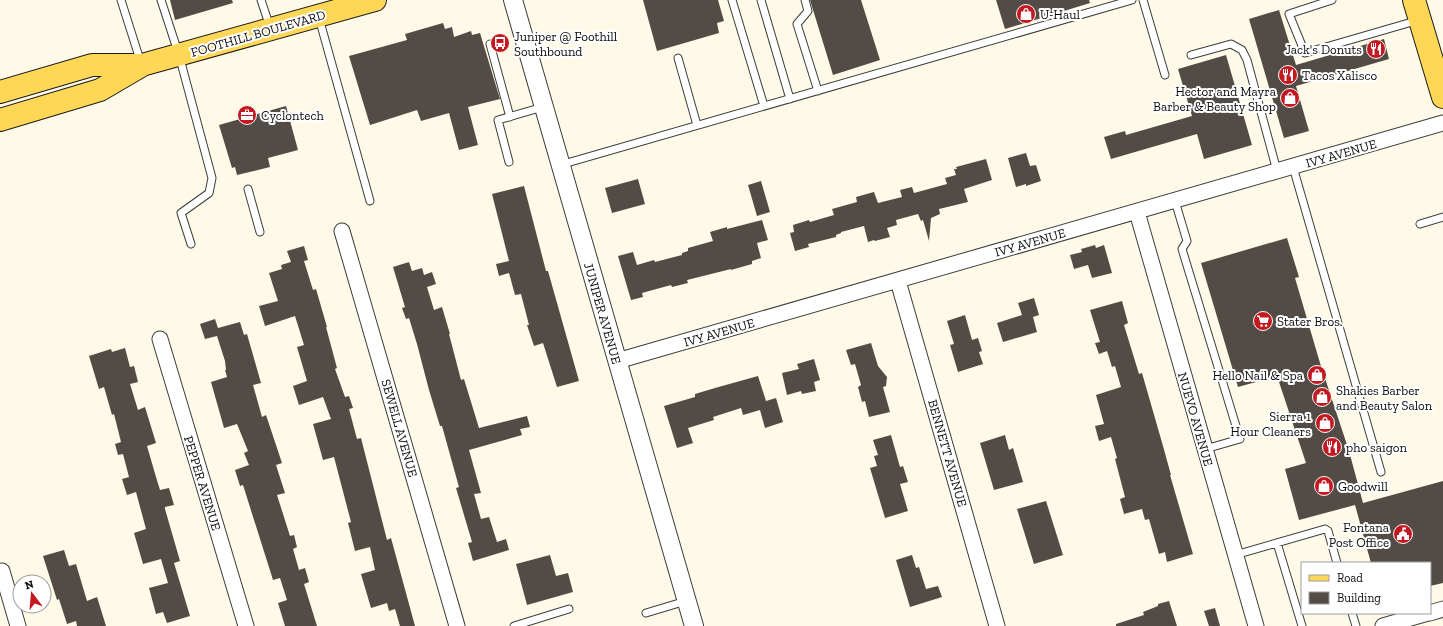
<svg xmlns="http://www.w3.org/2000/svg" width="1443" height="626" viewBox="0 0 1443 626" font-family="'Zilla Slab',serif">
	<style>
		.building { fill: #534b45 }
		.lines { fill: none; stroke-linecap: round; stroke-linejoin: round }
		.service-casing { stroke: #3d3d3d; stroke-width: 9 }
		.minor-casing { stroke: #3d3d3d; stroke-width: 17 }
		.tertiary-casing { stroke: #3d3d3d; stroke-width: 20 }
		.primary-casing { stroke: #1b1b1b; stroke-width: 24 }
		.service { stroke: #fff; stroke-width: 7 }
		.minor { stroke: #fff; stroke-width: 15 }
		.tertiary { stroke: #fff; stroke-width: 18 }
		.primary { stroke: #ffd757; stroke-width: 22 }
		.labels { text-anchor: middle; stroke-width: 4; stroke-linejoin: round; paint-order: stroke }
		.poi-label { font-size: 13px; fill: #0a0a0a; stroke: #fff; text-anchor: start }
		.street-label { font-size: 13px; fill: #0a0a0a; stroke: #fff }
	</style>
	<rect width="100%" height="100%" fill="#fffae7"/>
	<path class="building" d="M170,0H232L233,3L175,20Z
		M643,0H718L724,21L717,23L719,33L657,51Z
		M810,0H861L880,60L833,75Z
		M996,0H1089L1090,3L1005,29Z
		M1279,10L1296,65L1384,39L1389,59L1296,86L1309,131L1284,138L1249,19Z
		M443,23L445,29L452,27L454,37L471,31L472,35L480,33L500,99L468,107L478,145L459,150L449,113L421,121L417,110L370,125L349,56L407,40L405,34Z
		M1226,55L1252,145L1204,159L1197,134L1111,159L1104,137L1125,131L1126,135L1192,116L1178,69Z
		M286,106L298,150L268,158L270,167L237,175L235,167L232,168L219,125Z
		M1026,153L1030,166L1036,165L1041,181L1026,186V184L1016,187L1008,158Z
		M986,159L992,180L964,189L968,202L939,209L940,214L931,218L929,241L923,220L921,221L918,214L896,220L897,225L887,228L890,237L875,241L874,240L868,242L864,226L841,232V233L836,235V237L808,244L809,247L795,251L790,233L794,232L793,225L809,220L810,222L834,215L832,209L857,202L856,197L874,192L878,203L902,197L900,190L912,187L914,193L947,184L945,178L956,175L954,169H957L956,167Z
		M638,179L645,204L612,213L605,188Z
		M761,181L770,212L757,216L748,185Z
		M524,186L546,271H548L579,381L557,387L543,343L534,346L527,325H529L521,294L515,295L509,273L499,276L496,264L509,261L492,194Z
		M762,220L768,240L757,243L761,258L752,261V264L731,270V269L687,280L688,283L672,287L671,285L642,293L643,297L631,300L618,256L633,252L637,265L654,260L655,262L682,255V253L688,251V248L713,241L710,232L727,227V229Z
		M1287,238L1299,277L1295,278L1320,363L1349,451L1363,503L1443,481V583L1430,586V563H1371L1355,505L1299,520L1285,469L1306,463L1277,376L1238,387L1201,263Z
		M1095,245L1096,248L1104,245L1112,273L1092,278L1088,265L1074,269L1070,255L1082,252L1081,249Z
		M304,246L308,260L304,261L313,290L316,289L327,327H326L337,368L335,369L345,397L349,396L353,408L349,409L357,439L361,438L387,540L391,538L415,626H400L395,609L389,611L387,603L371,608L361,574L375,570L370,547L355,551L348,523L351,522L334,457L323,460L313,424L331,419L323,397L299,405L293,386L307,381L297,347L304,345L295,316L265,326L259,306L278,301L269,273L282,269L281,265L291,262L287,251Z
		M409,262L412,271L422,268L424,275L432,272L436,284L427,287L434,310L442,307L450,334H449L461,380L464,379L479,428L527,416L530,427L520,429L522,435L469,450L481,493L474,494L481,519L489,517L497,542L506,539L509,550L473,561L468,543L472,542L456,488L459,487L442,426H440L429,390L417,344L409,318L406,319L402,308L405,307L393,267Z
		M1034,298L1039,315L1033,317L1037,332L1003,342L997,323L1022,315L1018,303Z
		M1122,301L1128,323L1124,325L1139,374L1142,373L1163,446L1171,475H1170L1193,554L1167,562L1165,552L1159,554L1149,519L1145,520L1142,509L1124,514L1120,499L1125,497L1115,459L1117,458L1111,437L1099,441L1095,426L1104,424L1096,395L1121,387L1115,366L1112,367L1107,351L1099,354L1095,343L1100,342L1090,310Z
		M965,315L972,340L978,338L982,351L979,352L983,364L958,372L950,345L954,344L947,321Z
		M215,319L218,328L240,322L244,335L247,334L261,383L253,385L262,417L266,415L282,463L276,465L285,493L277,495L290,536L294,535L297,547L293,549L299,570L305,568L309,582L304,584L317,626H285L278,603L287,600L280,578L273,580L243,485L240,486L235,470L249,465L244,453L248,451L237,424L224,428L211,382L227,377L225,370H226L225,361L217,336L205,339L200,324Z
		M871,343L878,366L887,377L886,386L883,387L890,412L869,417L865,401L862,402L858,387L861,385L855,364L851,365L846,350Z
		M125,348L130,367L134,366L138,382L130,384L138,410L145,407L156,443L147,446L156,477L160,490L169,488L174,505L165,507V509L180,561L174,563L190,616L167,623L163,612L156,614L149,588L168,583L161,559L143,564L134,533L146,529L136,492L127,495L122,479L129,477L123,454L118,455L115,444L121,442L114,414L112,415L104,387L99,389L89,356L111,349L112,352Z
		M814,359L820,380L814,382L816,391L802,394L801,391L787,395L782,373L799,369L797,364Z
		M758,376L766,401L776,398L783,422L765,428L760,410L743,415L741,408L713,417L714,420L688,428L693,443L677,448L664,406L695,397V394L715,388Z
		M891,435L900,467L903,466L908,482L900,484L908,511L885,518L870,468L877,466L874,456L878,455L873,440Z
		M1005,435L1009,450L1013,448L1023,482L994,490L980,443Z
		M1046,501L1063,555L1034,564L1017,509Z
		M64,550L69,566L76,564L87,601L97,597L106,626H77L76,621L67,624L59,599L57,600L43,556Z
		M550,555L556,576L568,573L573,592L527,605L516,564Z
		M912,555L916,568L919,567L926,589L938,586L942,597L910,607L896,560Z
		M1169,601L1177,626H1116V624L1144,615L1143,612L1158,606V604Z
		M1215,608L1220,626H1209L1204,611Z"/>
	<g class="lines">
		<g class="service-casing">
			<path id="service" d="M121,0L141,63
				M161,0L179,55L212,178L209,193L181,213L191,244
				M261,0L270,27
				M732,0L764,106
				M761,0L790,99
				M805,0L808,11L797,24L818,91
				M1143,0L1165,75
				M1332,0L1289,14L1305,53L1419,20
				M319,18L370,201
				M490,44L510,117
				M1191,55L1231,44L1242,50L1247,60L1277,171
				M678,58L697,125
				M509,162L498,120L543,107
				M560,165L1132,0
				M1293,167L1381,472
				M248,189L260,232
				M1175,201L1187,241L1182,249L1240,439L1205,449
				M1420,224L1443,217
				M1277,543L1302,626
				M1235,555L1325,529L1328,531L1337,563
				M646,613L686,601
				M1352,613L1356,626
				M514,626L569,609"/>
		</g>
		<g class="minor-casing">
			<path id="minor" d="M1137,212L1256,626
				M342,231L457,626
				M898,281L997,626
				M160,339L246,626
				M617,361L1443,123
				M2,571L18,626
				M1430,613L1443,609
				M1383,626L1428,613"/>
		</g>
		<g class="tertiary-casing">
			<path id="tertiary" d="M513,0L694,626"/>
		</g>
		<g class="primary-casing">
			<path id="primary" d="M1414,0L1443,97
				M0,92L92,65H142L375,0
				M0,120L100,90L141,66"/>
		</g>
		<use href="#service" class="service"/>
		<use href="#minor" class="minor"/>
		<use href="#tertiary" class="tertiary"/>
		<use href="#primary" class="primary"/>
	</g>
	<defs>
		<g id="shop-disc" transform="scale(1)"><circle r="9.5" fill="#c31820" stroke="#fff"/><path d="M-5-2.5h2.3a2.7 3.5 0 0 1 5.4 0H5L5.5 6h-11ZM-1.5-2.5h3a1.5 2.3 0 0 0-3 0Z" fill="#fff"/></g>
		<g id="bus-disc" transform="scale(1)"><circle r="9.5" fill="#c31820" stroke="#fff"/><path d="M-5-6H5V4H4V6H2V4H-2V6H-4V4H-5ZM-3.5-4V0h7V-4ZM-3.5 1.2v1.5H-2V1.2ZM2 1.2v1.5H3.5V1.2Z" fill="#fff"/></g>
		<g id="restaurant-disc" transform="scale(1)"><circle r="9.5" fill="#c31820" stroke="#fff"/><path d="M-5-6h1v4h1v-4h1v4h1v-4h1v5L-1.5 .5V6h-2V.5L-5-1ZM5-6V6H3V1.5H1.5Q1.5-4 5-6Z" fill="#fff"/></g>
		<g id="office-disc" transform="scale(1)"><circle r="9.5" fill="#c31820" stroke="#fff"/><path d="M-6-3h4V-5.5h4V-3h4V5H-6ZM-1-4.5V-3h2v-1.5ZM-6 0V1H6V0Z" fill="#fff"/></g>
		<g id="supermarket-disc" transform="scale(1)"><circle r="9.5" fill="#c31820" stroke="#fff"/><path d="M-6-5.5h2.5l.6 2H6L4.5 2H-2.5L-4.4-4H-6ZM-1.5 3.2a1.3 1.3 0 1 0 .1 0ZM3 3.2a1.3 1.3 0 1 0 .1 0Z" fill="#fff"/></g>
		<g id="civic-disc" transform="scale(1)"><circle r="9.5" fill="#c31820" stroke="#fff"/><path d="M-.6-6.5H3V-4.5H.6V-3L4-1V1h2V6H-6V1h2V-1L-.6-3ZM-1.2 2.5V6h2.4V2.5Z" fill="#fff"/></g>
	</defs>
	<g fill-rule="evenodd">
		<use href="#shop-disc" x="1026" y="14"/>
		<use href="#bus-disc" x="500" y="43"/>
		<use href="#restaurant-disc" x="1376" y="49"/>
		<use href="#restaurant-disc" x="1288" y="75"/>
		<use href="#shop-disc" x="1290" y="98"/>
		<use href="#office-disc" x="247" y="115"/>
		<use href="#supermarket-disc" x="1263" y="321"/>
		<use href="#shop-disc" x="1317" y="375"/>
		<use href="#shop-disc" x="1322" y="397"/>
		<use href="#shop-disc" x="1325" y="423"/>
		<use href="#restaurant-disc" x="1332" y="447"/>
		<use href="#shop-disc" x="1324" y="486"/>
		<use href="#civic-disc" x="1403" y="534"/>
	</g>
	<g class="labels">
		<g class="poi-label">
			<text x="1040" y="19">U-Haul</text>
			<text x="514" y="41">Juniper @ Foothill<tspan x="514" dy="15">Southbound</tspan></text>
			<text x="1362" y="54" text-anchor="end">Jack's Donuts</text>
			<text x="1302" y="80">Tacos Xalisco</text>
			<text x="1276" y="96" text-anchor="end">Hector and Mayra<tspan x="1276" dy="15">Barber &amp; Beauty Shop</tspan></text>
			<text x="261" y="120">Cyclontech</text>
			<text x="1277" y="326">Stater Bros.</text>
			<text x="1303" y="380" text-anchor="end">Hello Nail &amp; Spa</text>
			<text x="1336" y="395">Shakies Barber<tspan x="1336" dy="15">and Beauty Salon</tspan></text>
			<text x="1311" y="421" text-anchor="end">Sierra 1<tspan x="1311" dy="15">Hour Cleaners</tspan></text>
			<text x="1346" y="452">pho saigon</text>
			<text x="1338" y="491">Goodwill</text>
			<text x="1389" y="532" text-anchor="end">Fontana<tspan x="1389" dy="15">Post Office</tspan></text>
		</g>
		<g class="street-label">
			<text transform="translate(258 33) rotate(-16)" y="5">FOOTHILL BOULEVARD</text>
			<text transform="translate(1341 153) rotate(-16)" y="5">IVY AVENUE</text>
			<text transform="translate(1030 242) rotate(-16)" y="5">IVY AVENUE</text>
			<text transform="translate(603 313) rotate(74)" y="5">JUNIPER AVENUE</text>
			<text transform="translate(719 332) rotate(-16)" y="5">IVY AVENUE</text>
			<text transform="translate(1196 419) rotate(74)" y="5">NUEVO AVENUE</text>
			<text transform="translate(400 428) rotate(74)" y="5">SEWELL AVENUE</text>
			<text transform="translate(948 453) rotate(74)" y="5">BENNETT AVENUE</text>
			<text transform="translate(203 483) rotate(73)" y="5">PEPPER AVENUE</text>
		</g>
	</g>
	<rect x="1301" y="562" width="130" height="52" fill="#ffffff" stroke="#9d9d9d"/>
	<rect x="1309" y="575" width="20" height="6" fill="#ffd757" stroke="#9d9d9d"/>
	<text x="1337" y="582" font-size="12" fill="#0a0a0a">Road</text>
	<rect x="1309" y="592" width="20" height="12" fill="#534b45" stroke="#9d9d9d"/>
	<text x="1337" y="602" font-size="12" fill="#0a0a0a">Building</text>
	<g transform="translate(32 594) rotate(344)"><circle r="19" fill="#ffffff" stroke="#9d9d9d"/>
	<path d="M0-3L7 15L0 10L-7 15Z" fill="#c31820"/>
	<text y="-6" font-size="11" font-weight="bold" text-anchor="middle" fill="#0a0a0a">N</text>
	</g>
</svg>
